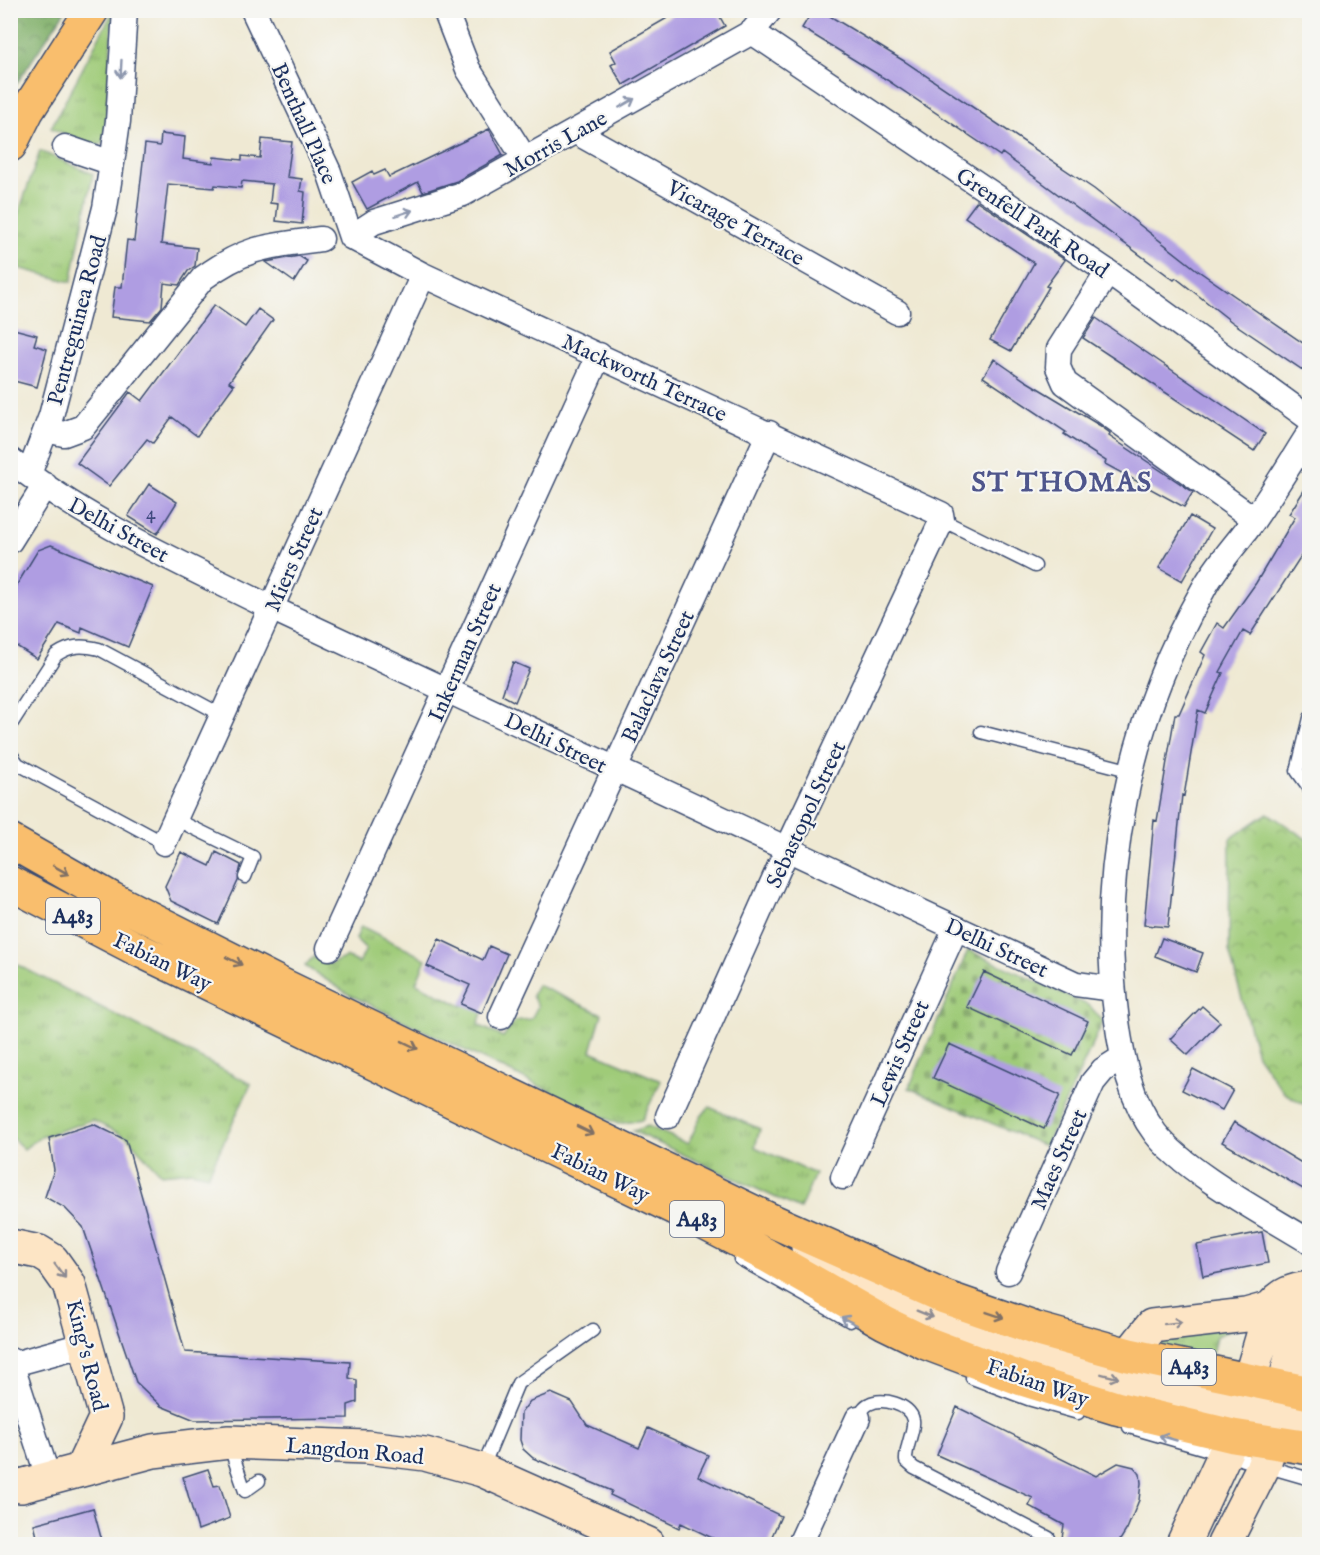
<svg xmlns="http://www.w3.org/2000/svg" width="1320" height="1555" viewBox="0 0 1320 1555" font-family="'IM FELL English',serif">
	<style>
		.grass { fill: url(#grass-tufts); stroke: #5d7d6b; stroke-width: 1.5 }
		.forest { fill: url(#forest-crowns); stroke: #4d6f63; stroke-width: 1.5 }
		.cemetery { fill: url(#cemetery-stones); stroke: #5d7d6b; stroke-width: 1.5 }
		.park { fill: url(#park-crowns); stroke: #5d7d6b; stroke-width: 1.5 }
		.building { fill: #af9de2 }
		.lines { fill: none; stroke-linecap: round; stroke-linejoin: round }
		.lane-casing { stroke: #3b4b70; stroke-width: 15 }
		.street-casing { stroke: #3b4b70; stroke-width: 27 }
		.secondary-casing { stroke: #3b4b70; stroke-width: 36 }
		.primary-casing { stroke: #3b4b70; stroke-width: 36 }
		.highway-casing { stroke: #3b4b70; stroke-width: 36 }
		.lane { stroke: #fff; stroke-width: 12 }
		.street { stroke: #fff; stroke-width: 24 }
		.secondary { stroke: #fde5c5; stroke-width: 33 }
		.primary { stroke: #f9be6d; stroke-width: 33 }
		.highway { stroke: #f9be6d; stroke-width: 33 }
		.oneway { stroke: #8d97ae }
		.oneway2 { stroke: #7f6f65 }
		.oneway3 { stroke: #8c8a92 }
		.labels { text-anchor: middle; stroke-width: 4.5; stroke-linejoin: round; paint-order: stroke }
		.number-label { font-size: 20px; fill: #404a7f }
		.shield { fill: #f6f6f2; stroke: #5d6b8a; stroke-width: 1.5 }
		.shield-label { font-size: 21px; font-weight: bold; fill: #1b2f5e }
		.street-label { font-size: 22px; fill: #1b2f5e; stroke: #f6f6f2 }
		.district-label { font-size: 28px; font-weight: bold; letter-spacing: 1.5px; fill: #4f568c; stroke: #f6f6f2 }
	</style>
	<defs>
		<pattern id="grass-tufts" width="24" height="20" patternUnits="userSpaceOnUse" patternTransform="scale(1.5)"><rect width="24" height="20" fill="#9fcb78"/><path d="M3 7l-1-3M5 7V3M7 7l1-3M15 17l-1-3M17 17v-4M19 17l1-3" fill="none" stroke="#81a566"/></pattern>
		<pattern id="forest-crowns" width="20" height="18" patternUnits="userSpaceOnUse" patternTransform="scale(1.5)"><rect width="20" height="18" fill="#7faf68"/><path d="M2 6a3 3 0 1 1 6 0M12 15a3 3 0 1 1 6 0" fill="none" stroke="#678f59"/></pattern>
		<pattern id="cemetery-stones" width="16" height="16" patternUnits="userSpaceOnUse" patternTransform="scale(1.5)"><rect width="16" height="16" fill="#9fcb78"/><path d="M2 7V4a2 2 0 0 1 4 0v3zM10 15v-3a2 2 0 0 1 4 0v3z" fill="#81a566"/></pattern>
		<pattern id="park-crowns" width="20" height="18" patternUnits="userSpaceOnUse" patternTransform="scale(1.5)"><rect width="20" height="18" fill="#9fcb78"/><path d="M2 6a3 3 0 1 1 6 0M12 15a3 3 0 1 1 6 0" fill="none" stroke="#81a566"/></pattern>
	</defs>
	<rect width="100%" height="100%" fill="#f6f6f2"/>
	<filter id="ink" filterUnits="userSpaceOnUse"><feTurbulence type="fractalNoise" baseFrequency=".0167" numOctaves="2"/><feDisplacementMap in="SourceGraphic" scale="12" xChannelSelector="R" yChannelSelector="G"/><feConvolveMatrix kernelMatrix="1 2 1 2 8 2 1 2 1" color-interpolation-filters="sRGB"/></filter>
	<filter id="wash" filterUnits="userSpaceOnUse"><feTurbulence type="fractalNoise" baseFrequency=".008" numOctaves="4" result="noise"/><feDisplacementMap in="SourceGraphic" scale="24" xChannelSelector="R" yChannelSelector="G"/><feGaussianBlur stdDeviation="1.35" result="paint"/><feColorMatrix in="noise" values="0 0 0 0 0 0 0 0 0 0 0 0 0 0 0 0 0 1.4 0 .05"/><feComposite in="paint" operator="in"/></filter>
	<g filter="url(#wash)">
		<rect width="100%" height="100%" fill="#efe9d3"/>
		<path class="grass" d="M113,11L106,122L103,143L94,147L51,128Z
			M40,151L93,174L71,282L11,266V235Z
			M361,926L426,959L416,983L462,1006L466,1003L482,1013L478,1025L503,1037L515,1021L531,1019L538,1006L532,996L537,985L602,1014L591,1051L661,1081L642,1120L618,1124L348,994L305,966L313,957L331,964L346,957L359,963L366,949L356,939Z
			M10,961L251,1084L208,1175L191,1171L161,1174L127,1137L92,1120L38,1138L24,1149L11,1137Z
			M709,1107L760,1129L755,1147L815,1174L800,1209L633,1131L648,1126L688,1144L700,1118Z
			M1243,1325L1216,1336L1211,1358L1155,1348L1151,1338Z"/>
		<path class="forest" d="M11,10L65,11L11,92L10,11Z"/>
		<path class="cemetery" d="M968,950L1090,1006L1103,1022L1045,1146L909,1088Z"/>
		<path class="park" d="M1268,813L1309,841V1107L1284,1093L1257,1055L1229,951L1230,839Z"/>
		<g id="blocks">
			<path class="building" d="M681,10H716L725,26L623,85L611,65L616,62L610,51Z
				M813,10H820L904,61L1094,189L1197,270L1310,348V375L1232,322L1176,278L1174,280L1002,153L1000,156L887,80L802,28Z
				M489,129L503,155L457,181L423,192L418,182L367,209L352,182L372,171L374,175L385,170L389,177Z
				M161,134L185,137L183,159L213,163L214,157L242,160V156L260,158L262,139L292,142L287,177L302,179L300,191L305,192L302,224L276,221L278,204L270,203L272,184L242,181L241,188L215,185L214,188L168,184L161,244L197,248L195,266L188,271L179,285L164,283L162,307L150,321L111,317L115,287H122L127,240L134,241L145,144L160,146Z
				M977,201L1065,260L1046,286L1049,287L1011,351L990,340L1034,263L965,217Z
				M299,256L307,261L294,282L266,262Z
				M214,305L245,327L258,309L273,320L229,382L234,385L197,436L172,417L153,443L147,439L109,486L77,463L130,392L142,401Z
				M1096,318L1265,434L1254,451L1083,338Z
				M10,328L37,335L34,345L47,349L37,387L10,380Z
				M994,359L1026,381L1099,425L1110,433L1109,436L1193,492L1184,507L1105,464L1106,461L1064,434L1066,432L983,377Z
				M1310,481V542L1250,635L1243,631L1220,672L1223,673L1205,713L1198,710L1184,796L1182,795L1168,927L1144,925L1154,820L1157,821L1175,714H1179L1205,655L1201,652L1217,623L1224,628L1256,583L1295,517L1289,514Z
				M149,484L177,502L157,534L128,516Z
				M1190,516L1212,529L1182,581L1159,568Z
				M51,545L153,587L128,647L82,627L81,633L59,624L37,659L10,642V596L38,550Z
				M513,662L529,669L515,702L502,695Z
				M181,852L210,866L216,852L241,865L238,881L218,924L171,901L165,886Z
				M1162,938L1203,953L1196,972L1155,956Z
				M439,939L483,960L489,946L507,954L482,1013L461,1004L470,985L427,966Z
				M984,972L1088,1021L1072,1055L967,1007Z
				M1202,1006L1220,1022L1188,1055L1170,1039Z
				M949,1044L1060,1095L1044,1129L933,1078Z
				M1193,1069L1233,1090L1222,1110L1182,1090Z
				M1234,1122L1310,1168V1193L1222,1142Z
				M93,1124L126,1140L185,1352L350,1362L349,1378L357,1380V1402L348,1405V1418L195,1420L161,1406L136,1382L83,1227L65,1208L45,1197L54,1170L49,1138Z
				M1262,1232L1268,1263L1203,1276L1197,1245Z
				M551,1393L572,1402L587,1425L639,1448L648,1428L708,1455L698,1476L781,1516L768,1545H727L681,1523L679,1528L610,1495L612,1491L533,1458L523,1449L520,1440L521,1413L530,1401Z
				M957,1407L1096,1476L1118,1463L1134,1467L1140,1474L1141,1483L1139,1500L1127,1529L1117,1545H1061L1064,1525L1029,1506L1033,1498L937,1455Z
				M208,1469L214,1486L220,1485L230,1518L198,1530L183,1477Z
				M93,1508L103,1545H39L34,1524Z"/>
		</g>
	</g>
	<g filter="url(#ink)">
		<use href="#blocks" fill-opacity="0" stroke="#3b4b70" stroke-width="1.5"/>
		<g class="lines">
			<g class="lane-casing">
				<path id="lane" d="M942,520L1035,566
					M1310,718L1297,771L1310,789
					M10,726L56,655C71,645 82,645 99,649L222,715
					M981,732L1132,771
					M10,753L18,764L164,843
					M175,819L253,857L245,877
					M740,1259L850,1321
					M972,1378L1028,1399L1078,1413
					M858,1418C861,1412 864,1406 869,1404C882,1397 910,1404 913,1420C915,1430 905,1447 906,1461L914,1468L1049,1538
					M1129,1427L1310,1479
					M229,1444L245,1491L259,1481
					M482,1469L518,1383L593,1330"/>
			</g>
			<g class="street-casing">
				<path id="street" d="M253,10L329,172L351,237
					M445,10L468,69L525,159
					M752,32L1108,272L1310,419
					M576,132L897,312
					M112,163L118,121L125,10
					M351,237L423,275L941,514L942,520L787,850L668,1116
					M351,237L374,222L463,194L752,32L770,10
					M1108,272L1059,349L1058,367L1065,383L1254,519
					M47,430L64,434L83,427L203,278C247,246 268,246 321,239
					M1310,432C1291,462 1273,492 1253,521C1237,544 1216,565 1203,590C1130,718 1097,874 1117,1021C1122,1059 1131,1101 1155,1133C1185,1172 1265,1214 1310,1242
					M10,460C88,523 182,563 271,608L1076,984L1113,989
					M29,474L51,416L105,208L112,163L65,147
					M10,541L45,485
					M164,843L423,275
					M329,948L599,355
					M501,1017L769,433
					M843,1177L956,928
					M1008,1272L1093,1082L1103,1070L1122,1058
					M10,1360L48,1477
					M10,1365L86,1344
					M800,1544L858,1418"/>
			</g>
			<g class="secondary-casing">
				<path id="secondary" d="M10,1246L39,1252L52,1260L69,1284L106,1417L82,1468
					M808,1247C837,1267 869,1289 902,1304C988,1343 1079,1368 1170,1391C1207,1401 1254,1402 1272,1440
					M1129,1355L1152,1326L1246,1315L1271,1308
					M1260,1403L1277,1417L1310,1425
					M10,1484L21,1486L153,1451L229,1442L367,1447L425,1454L482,1470L648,1544
					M1183,1544L1233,1436L1271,1308C1281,1294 1293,1290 1310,1288
					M1224,1544L1263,1467L1272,1440L1302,1308L1310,1289"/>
			</g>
			<g class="primary-casing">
				<path id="primary" d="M10,145L27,111L92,10"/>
			</g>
			<g class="highway-casing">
				<path id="highway" d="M10,841L112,899L284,986L768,1219L944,1297L1039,1330L1129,1355L1310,1393
					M10,883L137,949L685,1213L766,1255L885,1323L926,1343L1022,1379L1116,1408L1233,1436L1310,1448"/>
			</g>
			<use href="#lane" class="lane"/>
			<use href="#street" class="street"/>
			<use href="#secondary" class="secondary"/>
			<use href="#primary" class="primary"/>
			<use href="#highway" class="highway"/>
		</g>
		<defs><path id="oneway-shaft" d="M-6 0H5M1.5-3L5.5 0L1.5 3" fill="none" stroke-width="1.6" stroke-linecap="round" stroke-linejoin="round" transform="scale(1.5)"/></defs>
		<g class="oneway">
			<use href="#oneway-shaft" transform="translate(121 69) rotate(93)"/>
			<use href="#oneway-shaft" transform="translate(627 103) rotate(-30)"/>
			<use href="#oneway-shaft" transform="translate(404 213) rotate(-18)"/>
			<use href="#oneway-shaft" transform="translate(849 1321) rotate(-153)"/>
			<use href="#oneway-shaft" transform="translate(1168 1438) rotate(-164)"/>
		</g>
		<g class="oneway2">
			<use href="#oneway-shaft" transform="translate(61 870) rotate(29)"/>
			<use href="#oneway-shaft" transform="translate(234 961) rotate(26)"/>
			<use href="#oneway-shaft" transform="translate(410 1045) rotate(26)"/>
			<use href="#oneway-shaft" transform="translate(585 1130) rotate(26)"/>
			<use href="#oneway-shaft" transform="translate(995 1315) rotate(19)"/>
		</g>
		<g class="oneway3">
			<use href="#oneway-shaft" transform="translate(60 1271) rotate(53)"/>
			<use href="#oneway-shaft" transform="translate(925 1314) rotate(22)"/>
			<use href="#oneway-shaft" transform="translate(1173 1323) rotate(-7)"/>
			<use href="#oneway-shaft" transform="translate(1110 1376) rotate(14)"/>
		</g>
	</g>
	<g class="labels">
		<g class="number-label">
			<text x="151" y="519">4</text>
		</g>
		<g class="shield">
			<rect x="46" y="898" width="54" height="36" rx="4.5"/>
			<rect x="670" y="1201" width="54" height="36" rx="4.5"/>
			<rect x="1162" y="1349" width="54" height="36" rx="4.5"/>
		</g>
		<g class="shield-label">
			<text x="73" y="923">A483</text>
			<text x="697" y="1226">A483</text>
			<text x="1189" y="1374">A483</text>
		</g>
		<g class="street-label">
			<text transform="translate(305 123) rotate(66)" y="8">Benthall Place</text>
			<text transform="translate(555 143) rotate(-29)" y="8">Morris Lane</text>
			<text transform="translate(736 222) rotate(29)" y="8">Vicarage Terrace</text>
			<text transform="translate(1033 222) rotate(34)" y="8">Grenfell Park Road</text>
			<text transform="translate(76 320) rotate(-75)" y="8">Pentreguinea Road</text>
			<text transform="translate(645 377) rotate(25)" y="8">Mackworth Terrace</text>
			<text transform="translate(119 529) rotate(29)" y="8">Delhi Street</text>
			<text transform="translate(293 559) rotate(-66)" y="8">Miers Street</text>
			<text transform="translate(464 652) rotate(-66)" y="8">Inkerman Street</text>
			<text transform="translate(657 676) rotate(-65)" y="8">Balaclava Street</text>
			<text transform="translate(556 742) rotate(26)" y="8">Delhi Street</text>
			<text transform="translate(805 814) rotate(-65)" y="8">Sebastopol Street</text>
			<text transform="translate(997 947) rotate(25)" y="8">Delhi Street</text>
			<text transform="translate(163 961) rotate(26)" y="8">Fabian Way</text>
			<text transform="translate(899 1053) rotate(-66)" y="8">Lewis Street</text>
			<text transform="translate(1058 1159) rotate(-66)" y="8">Maes Street</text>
			<text transform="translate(601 1172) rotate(26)" y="8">Fabian Way</text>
			<text transform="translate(88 1355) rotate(76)" y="8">King's Road</text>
			<text transform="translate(1038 1382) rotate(19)" y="8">Fabian Way</text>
			<text transform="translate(355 1450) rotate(5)" y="8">Langdon Road</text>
		</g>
		<g class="district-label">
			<text x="1062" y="491">ST THOMAS</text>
		</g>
	</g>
	<rect width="1320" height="1555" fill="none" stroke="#f6f6f2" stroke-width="36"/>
</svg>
